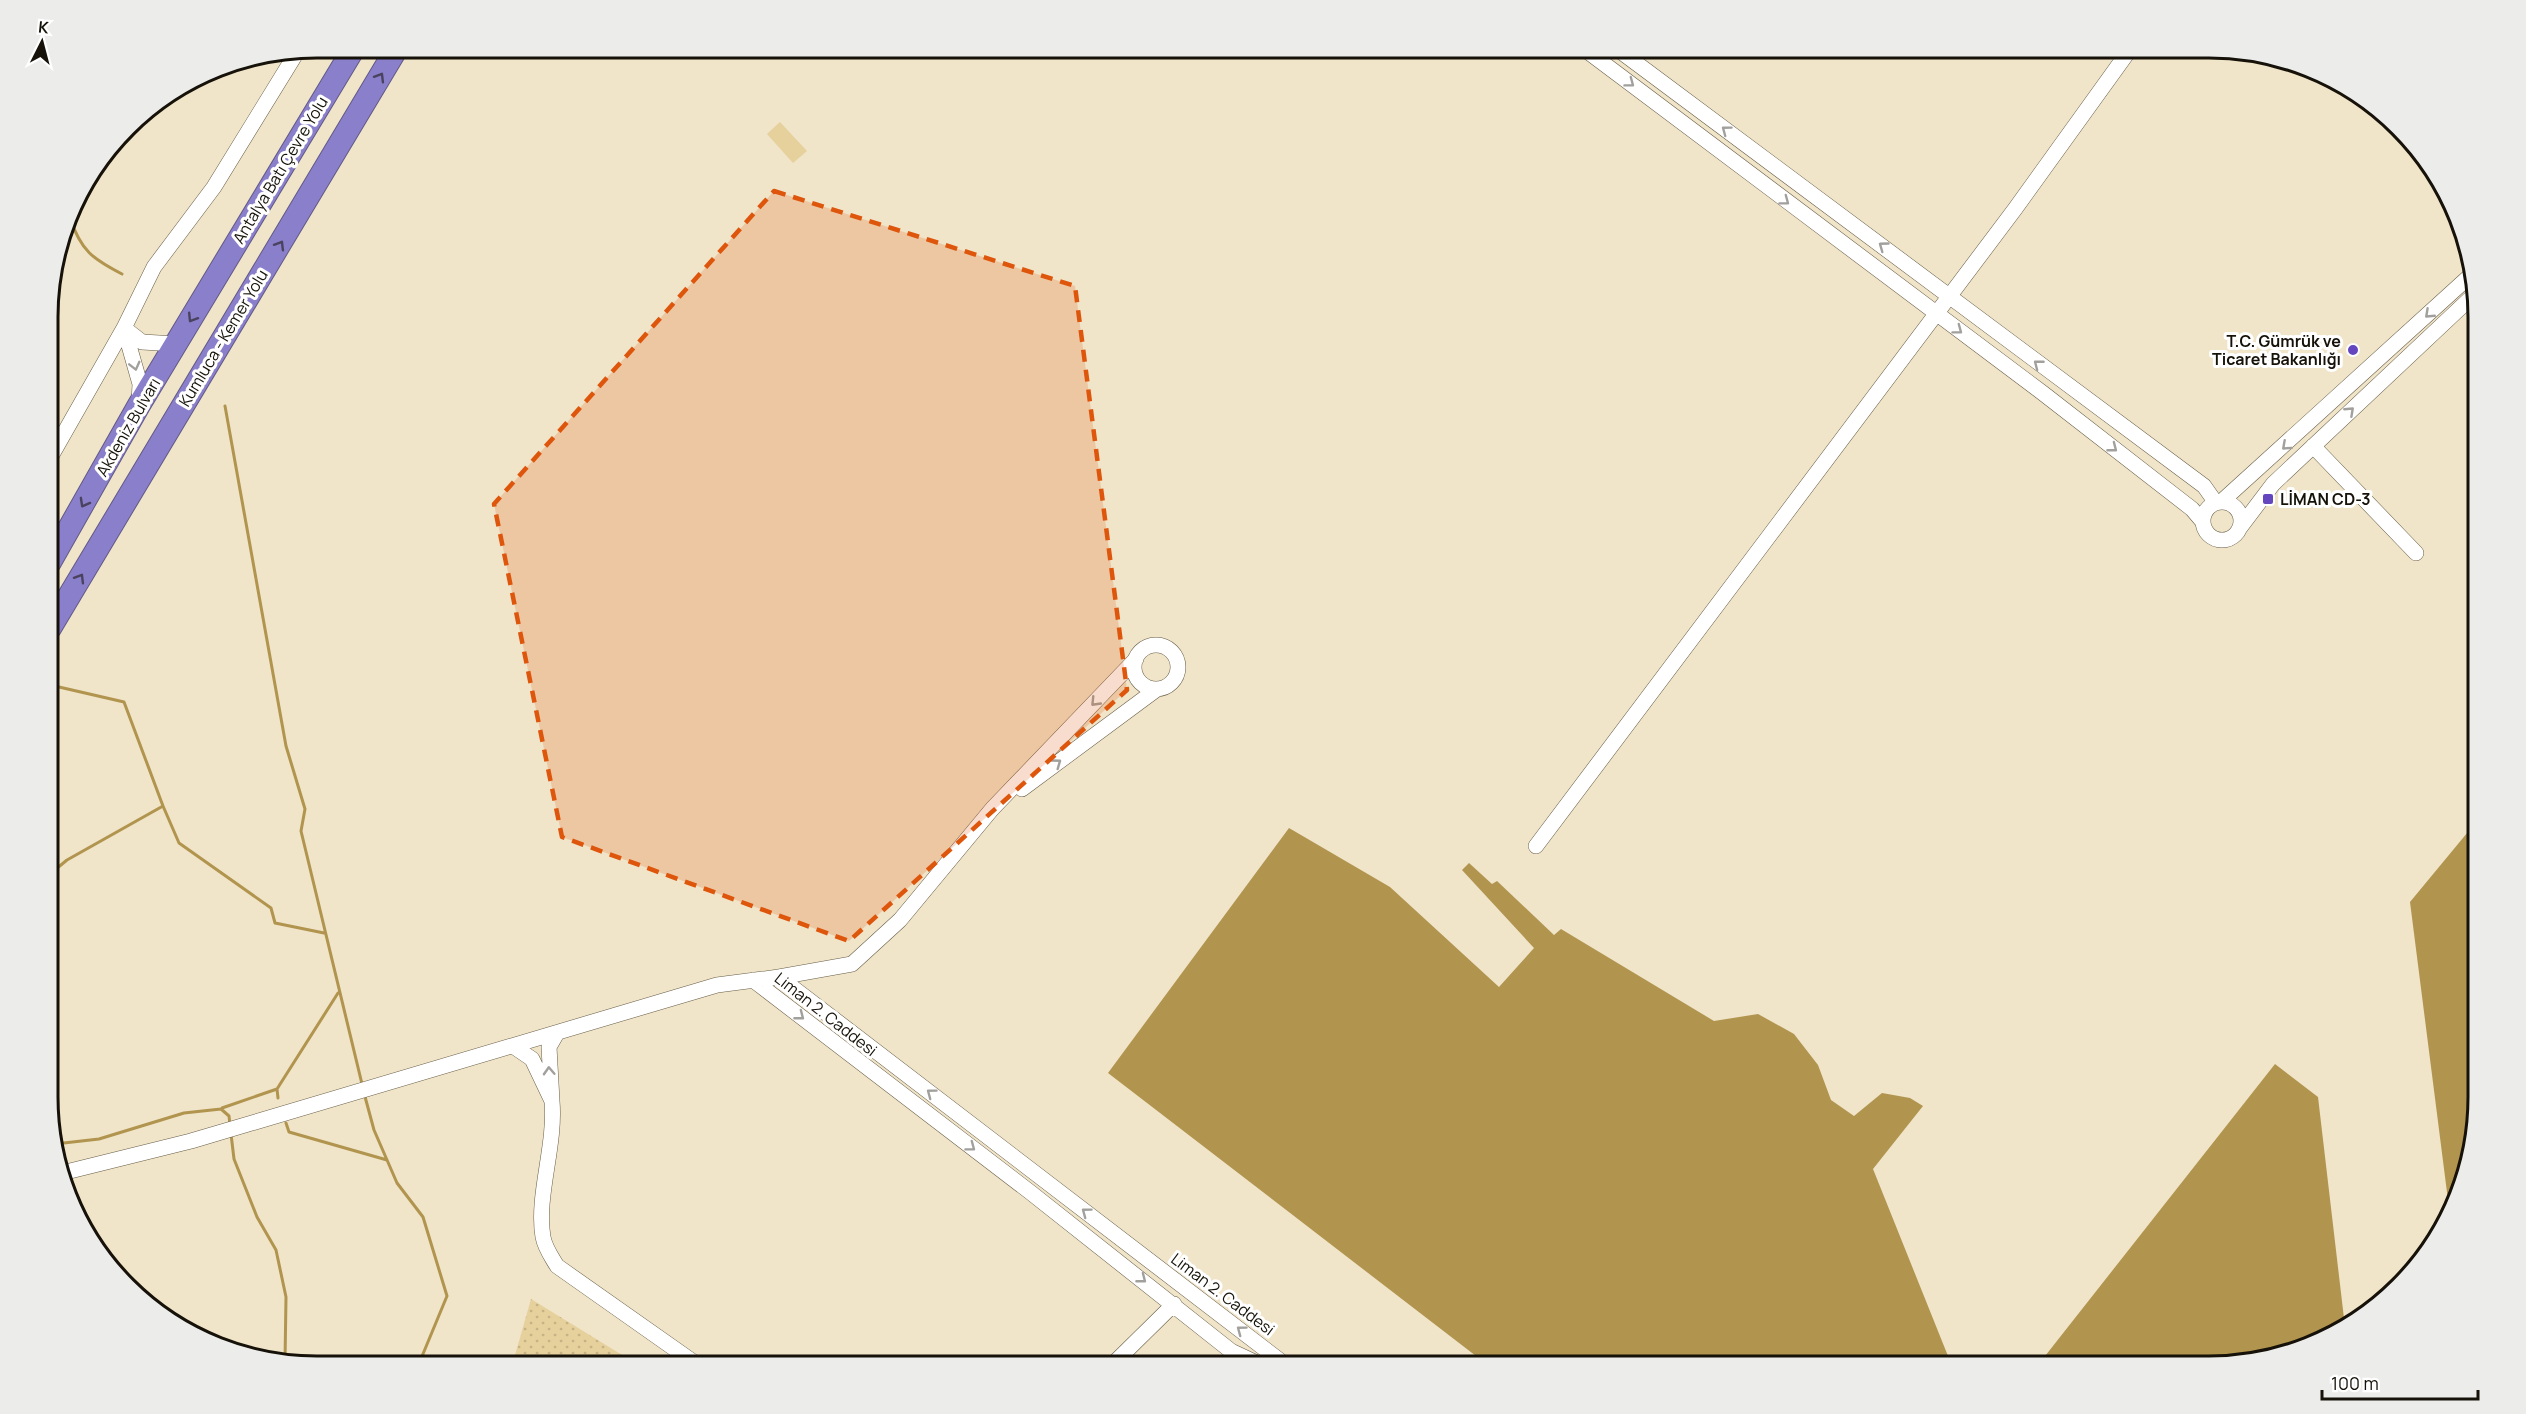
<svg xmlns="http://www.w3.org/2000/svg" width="2526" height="1414" viewBox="0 0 2526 1414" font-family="Manrope,sans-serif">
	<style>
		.grass { fill: url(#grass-dots) }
		.pitch { fill: #e6d09c }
		.water { fill: #b1944e }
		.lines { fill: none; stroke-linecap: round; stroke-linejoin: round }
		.stream { stroke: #b1944e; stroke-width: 3 }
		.minor-casing { stroke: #675d46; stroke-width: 16 }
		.highway-casing { stroke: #615986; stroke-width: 24 }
		.minor { stroke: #fff; stroke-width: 15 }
		.highway { stroke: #8a7fca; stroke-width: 22 }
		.oneway { stroke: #4a4360 }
		.oneway2 { stroke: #a2a09d }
		.marked { fill: #de550c; fill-opacity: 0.2; stroke: #de550c; stroke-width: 4.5; stroke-dasharray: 12 8; stroke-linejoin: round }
		.poi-dot { fill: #6446bf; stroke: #fff; stroke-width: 2 }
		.labels { text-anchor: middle; stroke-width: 6; stroke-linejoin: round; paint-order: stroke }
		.street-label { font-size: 16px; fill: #161209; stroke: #fff }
		.poi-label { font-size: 16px; font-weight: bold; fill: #161209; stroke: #fff; text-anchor: end }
		.rim { fill: none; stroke: #161209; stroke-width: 3 }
	</style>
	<defs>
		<pattern id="grass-dots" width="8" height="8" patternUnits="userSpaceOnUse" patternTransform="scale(1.5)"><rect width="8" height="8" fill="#e6d09c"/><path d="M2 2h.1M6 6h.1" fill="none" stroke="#c5b285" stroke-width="1.8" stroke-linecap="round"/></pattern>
	</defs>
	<rect width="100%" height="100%" fill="#f0e4c9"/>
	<path class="grass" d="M531,1299L640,1366H512Z"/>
	<path class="pitch" d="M780,122L807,151L793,163L767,134Z"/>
	<path class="water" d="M2477,821V1113L2449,1208L2410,902Z
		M1289,828L1390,887L1499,987L1534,948L1462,870L1469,863L1492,884L1497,881L1554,935L1561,929L1714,1021L1758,1014L1794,1034L1818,1065L1831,1100L1854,1116L1882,1093L1910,1098L1923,1106L1873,1169L1952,1366H1489L1108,1073Z
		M2275,1064L2318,1097L2345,1327L2295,1352L2225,1365H2038Z"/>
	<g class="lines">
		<path class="stream" d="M70,218C81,251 93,259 122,274
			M225,406L286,746L305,809L301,831L362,1084
			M59,687L124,702L163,806
			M50,874L67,860L163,806L179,843L271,908L275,923L324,933
			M364,1093L374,1130L397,1183L423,1217L447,1296L418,1366
			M278,1098L277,1089L338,993
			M222,1108L277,1089
			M286,1123L289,1132L387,1160
			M231,1134L234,1159L257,1217L276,1250L286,1297L285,1362
			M55,1144L99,1139L184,1113L221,1109L229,1116L230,1125"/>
		<g class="minor-casing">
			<path id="minor" d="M1583,48L2044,394L2192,509L2203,522
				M1616,48L2204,486L2216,503
				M124,328L140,384L139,403
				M124,328L142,342L177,344
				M2313,446L2416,553
				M50,458L124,328L154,267L214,187L297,52
				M2221,502L2472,274
				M2203 521a19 19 0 1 1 38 0a19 19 0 1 1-38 0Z
				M2239,529L2273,484L2476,293
				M1134 667a22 22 0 1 1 44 0a22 22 0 1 1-44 0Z
				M1022,789L1157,689
				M1536,846L2015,209L2131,48
				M779,977L852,964L900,920L992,809L1136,659
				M753,980L1030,1192L1231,1351L1263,1366
				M513,1046L532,1059L552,1101L549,1047L557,1033
				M552,1101C556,1146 536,1196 543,1237C545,1248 551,1256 557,1266L699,1366
				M66,1172L191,1141L717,985L779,977L1287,1366
				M1111,1366L1174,1304"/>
		</g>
		<g class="highway-casing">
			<path id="highway" d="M50,562L139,405L354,48
				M50,628L397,48"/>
		</g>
		<use href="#minor" class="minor"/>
		<use href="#highway" class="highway"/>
	</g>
	<defs><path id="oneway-chevron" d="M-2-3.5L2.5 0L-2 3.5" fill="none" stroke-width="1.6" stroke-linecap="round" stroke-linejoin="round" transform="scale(1.5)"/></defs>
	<g class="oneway">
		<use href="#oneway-chevron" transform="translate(380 77) rotate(-59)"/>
		<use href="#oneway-chevron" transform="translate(280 245) rotate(-59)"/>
		<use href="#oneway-chevron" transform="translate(192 318) rotate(122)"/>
		<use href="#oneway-chevron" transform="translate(84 503) rotate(119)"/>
		<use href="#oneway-chevron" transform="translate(80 578) rotate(-59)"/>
	</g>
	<g class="oneway2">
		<use href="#oneway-chevron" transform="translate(1630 83) rotate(37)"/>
		<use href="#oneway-chevron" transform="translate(1726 130) rotate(-143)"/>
		<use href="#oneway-chevron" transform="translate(1785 201) rotate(37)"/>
		<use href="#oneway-chevron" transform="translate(1883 246) rotate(-144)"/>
		<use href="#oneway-chevron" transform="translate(2429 314) rotate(137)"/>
		<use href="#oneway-chevron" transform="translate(1958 330) rotate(37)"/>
		<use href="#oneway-chevron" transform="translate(2038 364) rotate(-142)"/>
		<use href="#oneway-chevron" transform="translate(135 366) rotate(76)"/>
		<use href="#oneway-chevron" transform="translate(2350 411) rotate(-43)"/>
		<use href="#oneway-chevron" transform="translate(2286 446) rotate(138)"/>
		<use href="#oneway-chevron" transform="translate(2113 448) rotate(38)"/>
		<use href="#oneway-chevron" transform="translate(1095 702) rotate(134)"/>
		<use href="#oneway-chevron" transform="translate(1057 763) rotate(-36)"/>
		<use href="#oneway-chevron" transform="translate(800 1016) rotate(38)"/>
		<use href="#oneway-chevron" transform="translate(549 1071) rotate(-93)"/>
		<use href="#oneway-chevron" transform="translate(931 1093) rotate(-143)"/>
		<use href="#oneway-chevron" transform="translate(971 1147) rotate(37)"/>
		<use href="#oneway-chevron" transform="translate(1086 1212) rotate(-143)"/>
		<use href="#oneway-chevron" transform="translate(1142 1279) rotate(38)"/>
		<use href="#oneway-chevron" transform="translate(1241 1330) rotate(-143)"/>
	</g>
	<path class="marked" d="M774,191L1075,286L1127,690L849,941L562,837L494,504Z"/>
	<g class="poi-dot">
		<circle cx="2353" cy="350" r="6"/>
		<rect x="2262" y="493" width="12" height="12" rx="3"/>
	</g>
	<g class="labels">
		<g class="street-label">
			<text transform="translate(280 170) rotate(-59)" y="6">Antalya Batı Çevre Yolu</text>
			<text transform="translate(223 338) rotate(-59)" y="6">Kumluca - Kemer Yolu</text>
			<text transform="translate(128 427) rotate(-60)" y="6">Akdeniz Bulvarı</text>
			<text transform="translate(826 1014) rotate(38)" y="6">Liman 2. Caddesi</text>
			<text transform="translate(1223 1294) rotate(37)" y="6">Liman 2. Caddesi</text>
		</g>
		<g class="poi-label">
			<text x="2341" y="347">T.C. Gümrük ve<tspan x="2341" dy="18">Ticaret Bakanlığı</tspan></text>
			<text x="2280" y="505" text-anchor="start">LİMAN CD-3</text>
		</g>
	</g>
	<path d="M0 0H2526V1414H0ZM317 58H2209A259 259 0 0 1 2468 317V1097A259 259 0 0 1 2209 1356H317A259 259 0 0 1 58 1097V317A259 259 0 0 1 317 58Z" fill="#ececeb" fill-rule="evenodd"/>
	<path class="rim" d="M317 58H2209A259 259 0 0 1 2468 317V1097A259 259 0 0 1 2209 1356H317A259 259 0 0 1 58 1097V317A259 259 0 0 1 317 58Z"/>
	<g transform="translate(42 42) rotate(6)" stroke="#ffffff" stroke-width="4.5" paint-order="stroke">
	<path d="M0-4.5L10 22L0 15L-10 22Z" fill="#161209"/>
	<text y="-9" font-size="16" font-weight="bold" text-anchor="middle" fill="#161209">K</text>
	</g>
	<path d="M2322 1390v9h156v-9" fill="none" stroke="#161209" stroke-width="3"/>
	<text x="2331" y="1390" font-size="18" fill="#161209" stroke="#ffffff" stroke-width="4.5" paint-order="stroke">100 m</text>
</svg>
